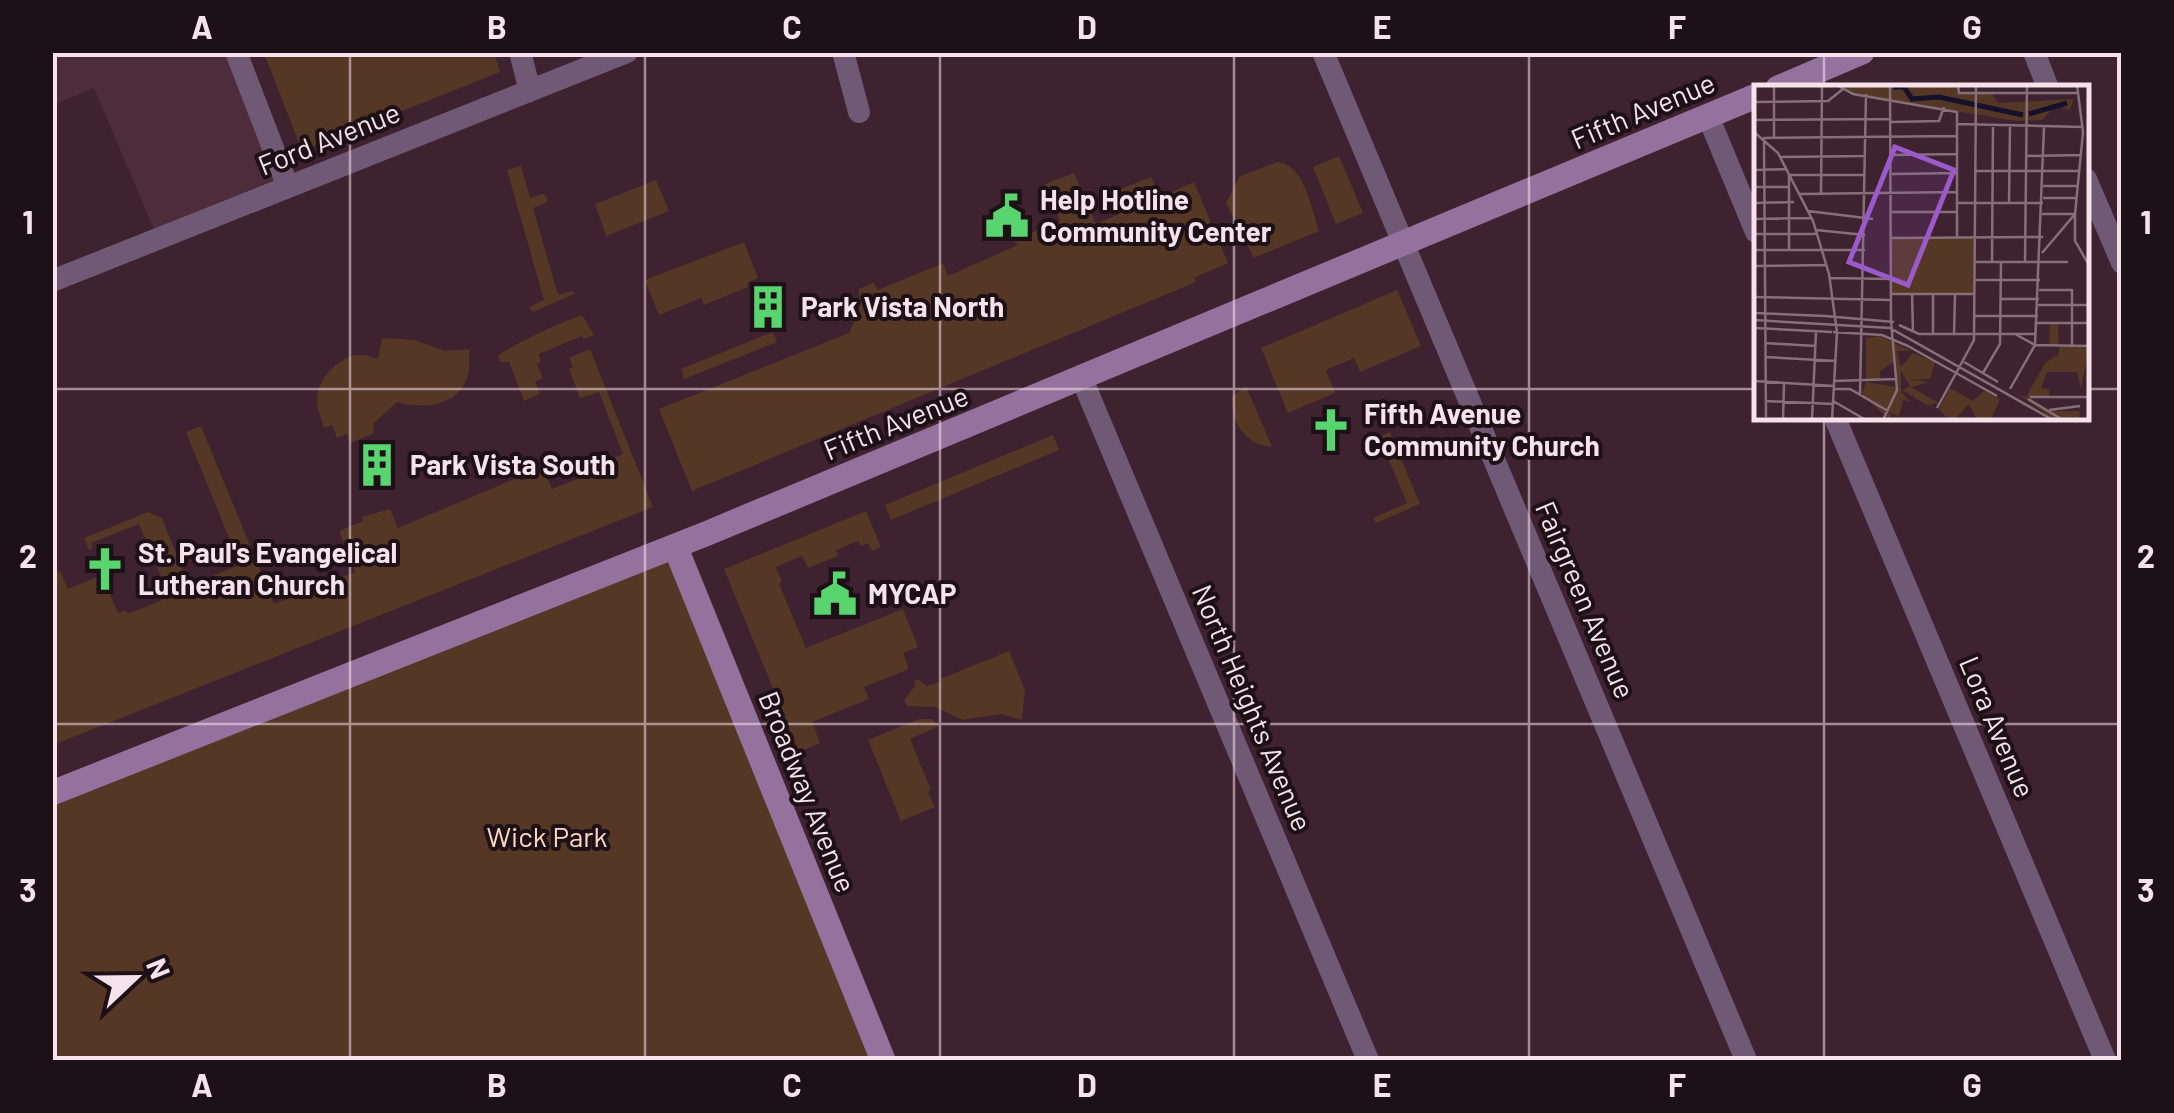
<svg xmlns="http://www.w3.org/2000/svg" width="2174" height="1113" viewBox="0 0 2174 1113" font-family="Barlow,sans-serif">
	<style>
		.built { fill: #4d2c3c }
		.green { fill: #543724 }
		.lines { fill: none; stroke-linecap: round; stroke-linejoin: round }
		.street { stroke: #6f5975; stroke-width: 22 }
		.secondary { stroke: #95729e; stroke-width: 25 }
		.grid { fill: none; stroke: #f5e2ea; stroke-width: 2.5; stroke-opacity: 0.55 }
		.labels { text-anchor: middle; stroke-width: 8; stroke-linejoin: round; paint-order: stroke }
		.street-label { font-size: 28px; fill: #f5e2ea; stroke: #1d1016 }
		.poi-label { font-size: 28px; font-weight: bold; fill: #f5e2ea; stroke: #1d1016; text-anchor: start }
		.park-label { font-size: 28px; fill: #fdd8c2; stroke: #1d1016 }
		.inset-river { fill: none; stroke: #15102c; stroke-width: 5 }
		.inset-road { fill: none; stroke: #876f7a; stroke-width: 2.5 }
		.view { fill: #9a5aca; fill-opacity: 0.15; stroke: #9a5aca; stroke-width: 5 }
		.inset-edge { fill: none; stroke: #f5e2ea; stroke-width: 5 }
		.neatline { fill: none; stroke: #f5e2ea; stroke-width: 4 }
		.grid-label { font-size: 32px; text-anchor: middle; font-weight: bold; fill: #f5e2ea }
	</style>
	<rect width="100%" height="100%" fill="#3e222f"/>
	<path class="built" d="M53,53H236L288,187L158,239L94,88L53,105Z"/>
	<path class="green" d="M264,53H494L500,72L302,151Z
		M1339,156L1363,213L1336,224L1313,167Z
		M1277,162C1305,164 1311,209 1319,231L1254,258L1226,203L1240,176Z
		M521,166L530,198L543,194L548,199L546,203L533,208L558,295L572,291L574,294L533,312L529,307L544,300L507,170Z
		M1074,173L1096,224L1119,214L1111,193L1151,177L1160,197L1194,182L1228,263L1194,278L1196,282L692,491L659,409L849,333L859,310V289L874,283L878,290L943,263L948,276L1018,245L1013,240L1060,221L1045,184Z
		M656,180L669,211L606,236L595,204Z
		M744,242L758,278L747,283L748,287L704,305L701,298L659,315L645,280Z
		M1397,290L1421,346L1360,372L1354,358L1326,370L1335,393L1288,413L1261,348Z
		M582,315L594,335L584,339L582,336L539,354L541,362L537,364L543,378L535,382L540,394L524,401L509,362H500L498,355C525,339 552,326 582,315Z
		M773,332L777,342L684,379L681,369Z
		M382,338L415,340L445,351L469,349C469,357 470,367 468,375C460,406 423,410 397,402L374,423L373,434L350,443L347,434L337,438L332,425L324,428C322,420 318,412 317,404C314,382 340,353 362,355C368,355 373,358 378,359Z
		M590,349L653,507L53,745V572L60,571L68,589L102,575L118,613L125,610L128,614L162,600L161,596L168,593L139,524L91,543L93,548L89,550L84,538L148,512L162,518L189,585L240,565L186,432L201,426L274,604L355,572L339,531L363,521L362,517L390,509L398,528L519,477L521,481L544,471L552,489L591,474L589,468L623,454L599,392L580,398L569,369L573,367L569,358Z
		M1246,386L1272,447C1247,446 1230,422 1232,397Z
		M1390,432L1420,504L1376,523L1373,518L1407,503L1379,437Z
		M1053,435L1059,450L891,520L885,505Z
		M866,511L881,547L872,551L868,543L861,546L858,541L836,550L838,556L808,568L802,556L776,567L782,582L779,584L806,648L903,609L918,647L903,653L909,669L864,687L869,699L812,722L820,743L799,752L724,569Z
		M675,546L883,1060H53V793Z
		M1009,651L1025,690L1022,720L1001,714L962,720L936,707L907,706L904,700L916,685L914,681L918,679L927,686L941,682L940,679Z
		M919,719H932L939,726L910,739L931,790L928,792L935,807L901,821L868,740Z"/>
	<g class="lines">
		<path class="street" d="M236,52L288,187
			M520,52L530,91
			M843,52L859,112
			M1323,52L1746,1060
			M2034,52L2048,88
			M1708,116L1756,232
			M2086,179L2122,263
			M52,281L627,52
			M1082,379L1368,1060
			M1835,418L2105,1060"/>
		<path class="secondary" d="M1778,88L1862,52
			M675,546L883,1060
			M52,793L708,533L1756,96"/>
	</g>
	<path class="grid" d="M350,52V1060M645,52V1060M940,52V1060M1234,52V1060M1529,52V1060M1824,52V88M52,389H1756M2086,389H2122M1824,418V1060M52,724H2122"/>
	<defs>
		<g id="civic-bare" transform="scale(3.45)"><path d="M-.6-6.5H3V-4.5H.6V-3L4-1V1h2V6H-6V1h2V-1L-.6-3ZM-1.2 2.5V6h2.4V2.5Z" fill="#59d56f" stroke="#1d1016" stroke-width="2.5" paint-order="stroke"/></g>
		<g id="building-bare" transform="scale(3.45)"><path d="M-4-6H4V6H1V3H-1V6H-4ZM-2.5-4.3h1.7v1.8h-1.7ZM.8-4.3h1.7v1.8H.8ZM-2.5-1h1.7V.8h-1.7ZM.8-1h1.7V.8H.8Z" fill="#59d56f" stroke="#1d1016" stroke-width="2.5" paint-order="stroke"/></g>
		<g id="church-bare" transform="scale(3.45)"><path d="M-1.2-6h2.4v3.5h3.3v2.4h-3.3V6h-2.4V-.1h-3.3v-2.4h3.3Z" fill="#59d56f" stroke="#1d1016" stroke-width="2.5" paint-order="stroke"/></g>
	</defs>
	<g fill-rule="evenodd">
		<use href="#civic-bare" x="1007" y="216"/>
		<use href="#building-bare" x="768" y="307"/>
		<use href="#church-bare" x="1331" y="430"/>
		<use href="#building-bare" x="377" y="465"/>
		<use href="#church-bare" x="105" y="569"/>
		<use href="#civic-bare" x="835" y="594"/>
	</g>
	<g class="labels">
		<g class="street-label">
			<text transform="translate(1643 111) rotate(-23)" y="10">Fifth Avenue</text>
			<text transform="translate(329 139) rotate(-22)" y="10">Ford Avenue</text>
			<text transform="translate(896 423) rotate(-22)" y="10">Fifth Avenue</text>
			<text transform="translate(1585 600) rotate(67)" y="10">Fairgreen Avenue</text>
			<text transform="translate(1252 708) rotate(67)" y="10">North Heights Avenue</text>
			<text transform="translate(1997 727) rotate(67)" y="10">Lora Avenue</text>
			<text transform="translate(807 792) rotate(68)" y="10">Broadway Avenue</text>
		</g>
		<g class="poi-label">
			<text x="1040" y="210">Help Hotline<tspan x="1040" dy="32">Community Center</tspan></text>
			<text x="801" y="317">Park Vista North</text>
			<text x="1364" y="424">Fifth Avenue<tspan x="1364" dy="32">Community Church</tspan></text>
			<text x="410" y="475">Park Vista South</text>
			<text x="138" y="563">St. Paul's Evangelical<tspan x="138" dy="32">Lutheran Church</tspan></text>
			<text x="868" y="604">MYCAP</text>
		</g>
		<g class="park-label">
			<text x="547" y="847">Wick Park</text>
		</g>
	</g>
	<g transform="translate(1754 85)">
		<rect width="335" height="335" fill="#3e222f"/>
		<path d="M83,0H204V7L238,8L244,18L320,14L315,26L304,19L288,35L263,36L101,10ZM138,153H221L220,209H137ZM296,238H304L305,260L335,263L327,304L323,287H293L287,303L295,304V312H274L297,326H326L325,335H300L263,308L272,312L291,278L305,269V260H295ZM125,251L157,266H143L147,282L159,268L181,277L176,294L153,295L176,297L157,302L185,318L174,320L184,327L148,305L156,301L147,286V307L157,317L149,315L145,331L133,327L147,335L137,329L136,335L108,310L112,297L142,302L140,277L126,286V295H112V253ZM196,303L219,316L230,306L246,314L238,332L223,335L215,319L201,334L191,331L185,324Z" fill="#543724"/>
		<path class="inset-river" d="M139,2H150L158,14L185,12L269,30M275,29L313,18"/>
		<path class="inset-road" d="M83,0L99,9L203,27V153M136,0L137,236M204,0L205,8H324M0,17L74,16L89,4M0,35L137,34M137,37L185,36L190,22M204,39L329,42M0,47L24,68L59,136L75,189L83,247L78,335M9,53L204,51M20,54V0M10,57L12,332M137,70L204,69M273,71L327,70M26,72L112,71M0,85L32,84M222,86H325M138,89L204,88M289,101H324M0,102H35M67,108L68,0M45,109L204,107M289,113H322M0,118L40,117M204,118H289M255,118L256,40M54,126L119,134M138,127H203M288,129H321V156L335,180M0,134L57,133M62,145L111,150M0,149H63M138,153L289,152M0,165H111M35,165V90H111M288,168L321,129L329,47L323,0M220,177H314M238,177L239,39M271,177L273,0M0,181L72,180M76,193L138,194M220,195H286M318,204V260M285,205H318M137,209H220M158,209L159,246M0,212L137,215M247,214H285M284,220H335M0,228L71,231M71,231L140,237M220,231H284M0,235L136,243L299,335M283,238H335M145,240L165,249H282M0,243L78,247M79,247L128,250L154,261M179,249V209M200,249L201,209M261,249L281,260L290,42M11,258L62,261M154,261L243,311M11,272L82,276M210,277L244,297M229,288L246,259L247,177M0,296L80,301M80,296L142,294M80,304H96L134,326M256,304L281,260L335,261M106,310L112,9M276,312H335M274,314L309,335M12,316L79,319M79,316L112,335M183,323L220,255L222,0M295,325L326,321M29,335L30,298M58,335L62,246M129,335L143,305L137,236"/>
		<path class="view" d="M141,62L200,85L154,200L95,177Z"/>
		<rect width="335" height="335" class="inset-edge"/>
	</g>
	<rect width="2174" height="1113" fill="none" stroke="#1d1016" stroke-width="110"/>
	<g transform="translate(135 978) rotate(68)" stroke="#1d1016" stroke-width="8" paint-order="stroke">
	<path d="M0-8L18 38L0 25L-18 38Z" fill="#f5e2ea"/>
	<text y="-15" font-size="28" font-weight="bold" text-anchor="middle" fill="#f5e2ea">N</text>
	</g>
	<rect x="55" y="55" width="2064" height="1003" class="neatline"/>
	<g class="grid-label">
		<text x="202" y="39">A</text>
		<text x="497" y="39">B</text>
		<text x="792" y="39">C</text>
		<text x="1087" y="39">D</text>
		<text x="1382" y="39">E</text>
		<text x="1677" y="39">F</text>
		<text x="1972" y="39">G</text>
		<text x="28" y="234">1</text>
		<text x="2146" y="234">1</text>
		<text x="28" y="568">2</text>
		<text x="2146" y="568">2</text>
		<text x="28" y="902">3</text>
		<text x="2146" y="902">3</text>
		<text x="202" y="1097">A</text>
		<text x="497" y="1097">B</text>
		<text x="792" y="1097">C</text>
		<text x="1087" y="1097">D</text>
		<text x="1382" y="1097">E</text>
		<text x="1677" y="1097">F</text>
		<text x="1972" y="1097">G</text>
	</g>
</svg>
